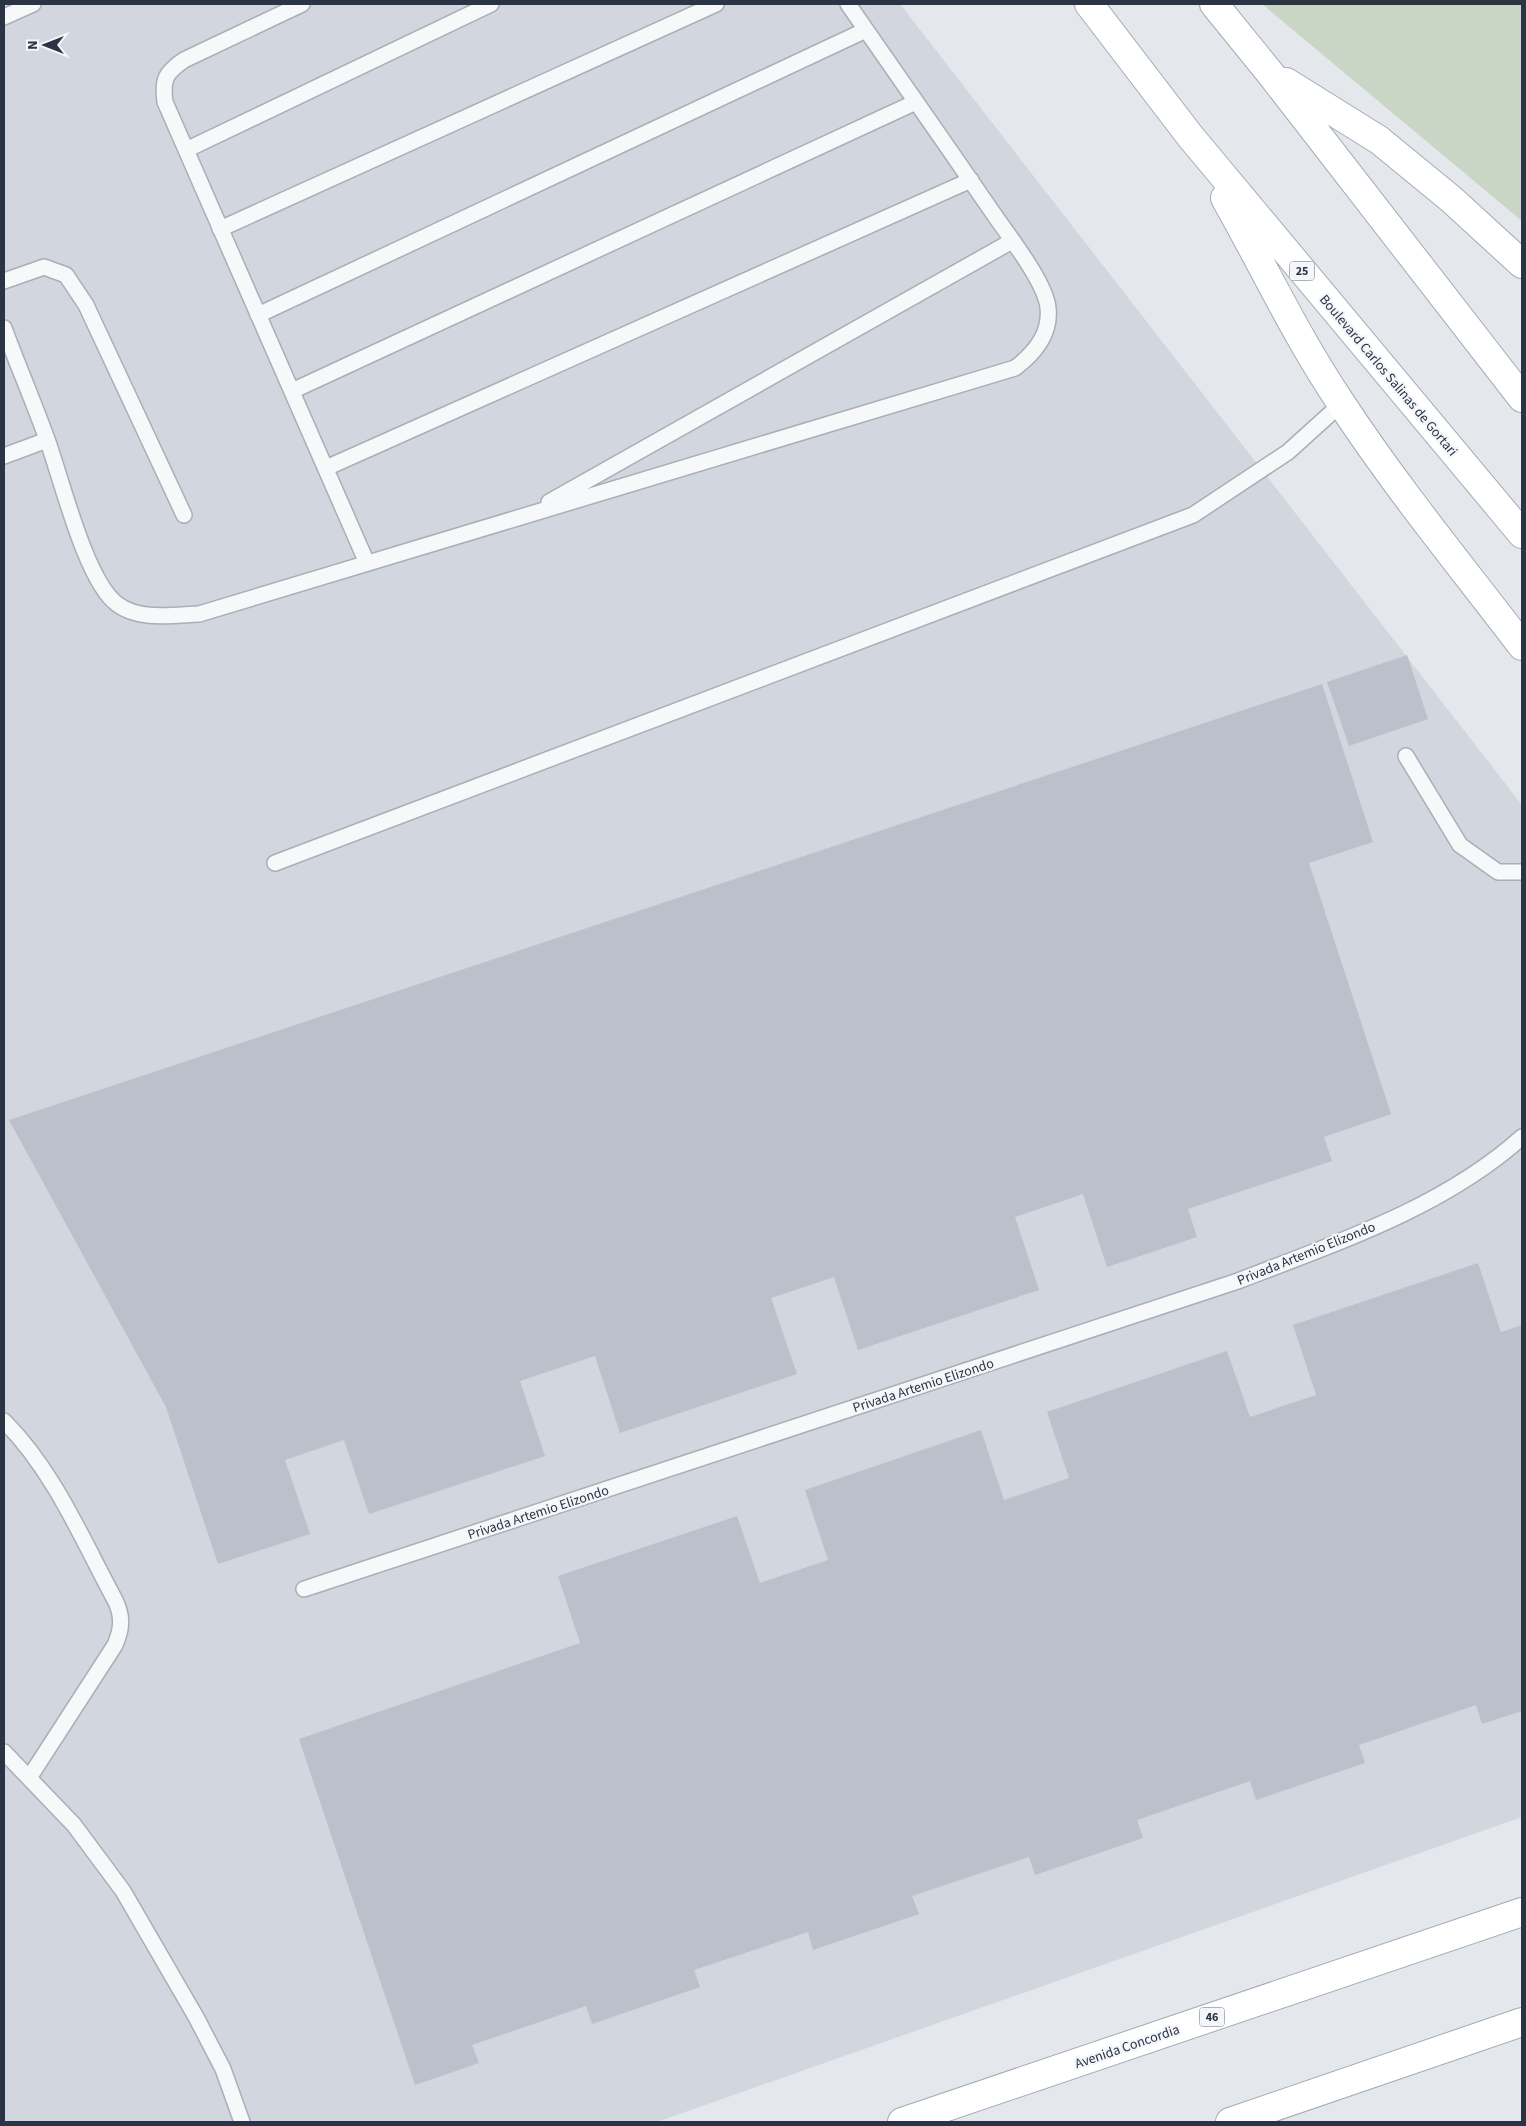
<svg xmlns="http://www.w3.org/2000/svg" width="1526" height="2126" viewBox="0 0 1526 2126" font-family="'Source Sans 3',sans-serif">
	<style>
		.built { fill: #d2d6de }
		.green { fill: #c9d6c5 }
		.building { fill: #bbc0ca }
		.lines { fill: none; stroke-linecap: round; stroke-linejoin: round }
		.lane-casing { stroke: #a9aeb7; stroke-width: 18 }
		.primary-casing { stroke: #a3abb8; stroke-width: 30 }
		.lane { stroke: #f7f8fa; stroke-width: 15 }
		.primary { stroke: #fff; stroke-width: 28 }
		.labels { text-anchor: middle; stroke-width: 4.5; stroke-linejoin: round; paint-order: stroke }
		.shield { fill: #f4f6f9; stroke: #676e7b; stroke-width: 1 }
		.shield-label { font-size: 12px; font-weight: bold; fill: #2b3445 }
		.street-label { font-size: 14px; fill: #2b3445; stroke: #f4f6f9 }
	</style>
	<rect width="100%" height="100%" fill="#e4e7ec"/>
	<path class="built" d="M4,4H900L1522,805V1817L657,2122H4Z"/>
	<path class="green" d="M1262,4H1522V221Z"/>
	<path class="building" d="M1407,655L1428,719L1349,746L1327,682Z
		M1322,684L1373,842L1309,863L1391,1114L1324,1137L1332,1161L1188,1209L1197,1237L1107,1267L1083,1194L1015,1217L1039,1290L858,1350L834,1277L771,1298L797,1374L620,1433L595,1356L520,1381L545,1456L369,1514L344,1440L285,1460L310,1534L218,1564L166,1407L9,1120Z
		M1478,1263L1501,1332L1522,1325V1711L1482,1724L1476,1705L1359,1745L1365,1763L1256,1800L1250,1781L1137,1820L1143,1838L1035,1875L1029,1857L912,1896L919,1914L813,1950L808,1932L694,1970L700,1987L592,2024L586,2006L472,2045L479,2063L415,2085L299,1739L580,1643L558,1576L737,1516L760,1583L828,1560L805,1490L981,1430L1004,1500L1069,1478L1047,1412L1227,1351L1250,1417L1316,1395L1293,1325Z"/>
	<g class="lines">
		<g class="lane-casing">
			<path id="lane" d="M302,4L184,60C165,73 162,80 165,102L367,563
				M4,17L33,4
				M186,150L491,4
				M220,229L716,4
				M4,281L44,267L66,275L86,305L184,515
				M258,315L866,30
				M4,328C18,366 34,403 48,442C62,481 86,581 117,604C139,621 173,615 199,614L1015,368C1035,353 1051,334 1048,308C1046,283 1008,235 993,213C945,143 896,73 848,4
				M292,391L916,102
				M4,456L47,440
				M326,468L971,180
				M549,502L1012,241
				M1406,756L1460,845L1498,872H1522
				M275,863L1193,515L1288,452L1341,404
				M4,1421C54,1471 82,1539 115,1600C123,1616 122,1629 115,1645L29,1778
				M304,1589L1238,1281C1336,1243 1443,1208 1522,1137
				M4,1752L74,1825L123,1891L196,2017L223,2069L242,2122"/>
		</g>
		<g class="primary-casing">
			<path id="primary" d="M1089,4L1190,136L1522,534
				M1214,4L1270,73L1522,398
				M1286,82L1379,140L1451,199L1522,264
				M1225,198C1264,267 1297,338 1341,403C1396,487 1461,566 1522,646
				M902,2122L1522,1912
				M1230,2122L1522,2022"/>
		</g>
		<use href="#lane" class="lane"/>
		<use href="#primary" class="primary"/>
	</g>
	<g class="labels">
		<g class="shield">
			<rect x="1289.5" y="261.5" width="25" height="19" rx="4"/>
			<rect x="1199.5" y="2007.5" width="25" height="19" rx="4"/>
		</g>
		<g class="shield-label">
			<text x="1302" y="275">25</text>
			<text x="1212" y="2021">46</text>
		</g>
		<g class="street-label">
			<text transform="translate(1389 375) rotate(50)" y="5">Boulevard Carlos Salinas de Gortari</text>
			<text transform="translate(1306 1253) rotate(-22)" y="5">Privada Artemio Elizondo</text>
			<text transform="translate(923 1385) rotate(-18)" y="5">Privada Artemio Elizondo</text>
			<text transform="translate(538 1512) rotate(-18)" y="5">Privada Artemio Elizondo</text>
			<text transform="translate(1127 2046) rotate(-19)" y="5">Avenida Concordia</text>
		</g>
	</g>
	<rect width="1526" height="2126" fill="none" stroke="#2b3445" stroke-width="10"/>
	<g transform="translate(45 45) rotate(270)" stroke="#f4f6f9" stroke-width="4" paint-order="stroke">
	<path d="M0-4L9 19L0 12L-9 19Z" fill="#2b3445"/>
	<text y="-8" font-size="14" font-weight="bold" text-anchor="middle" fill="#2b3445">N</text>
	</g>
</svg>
